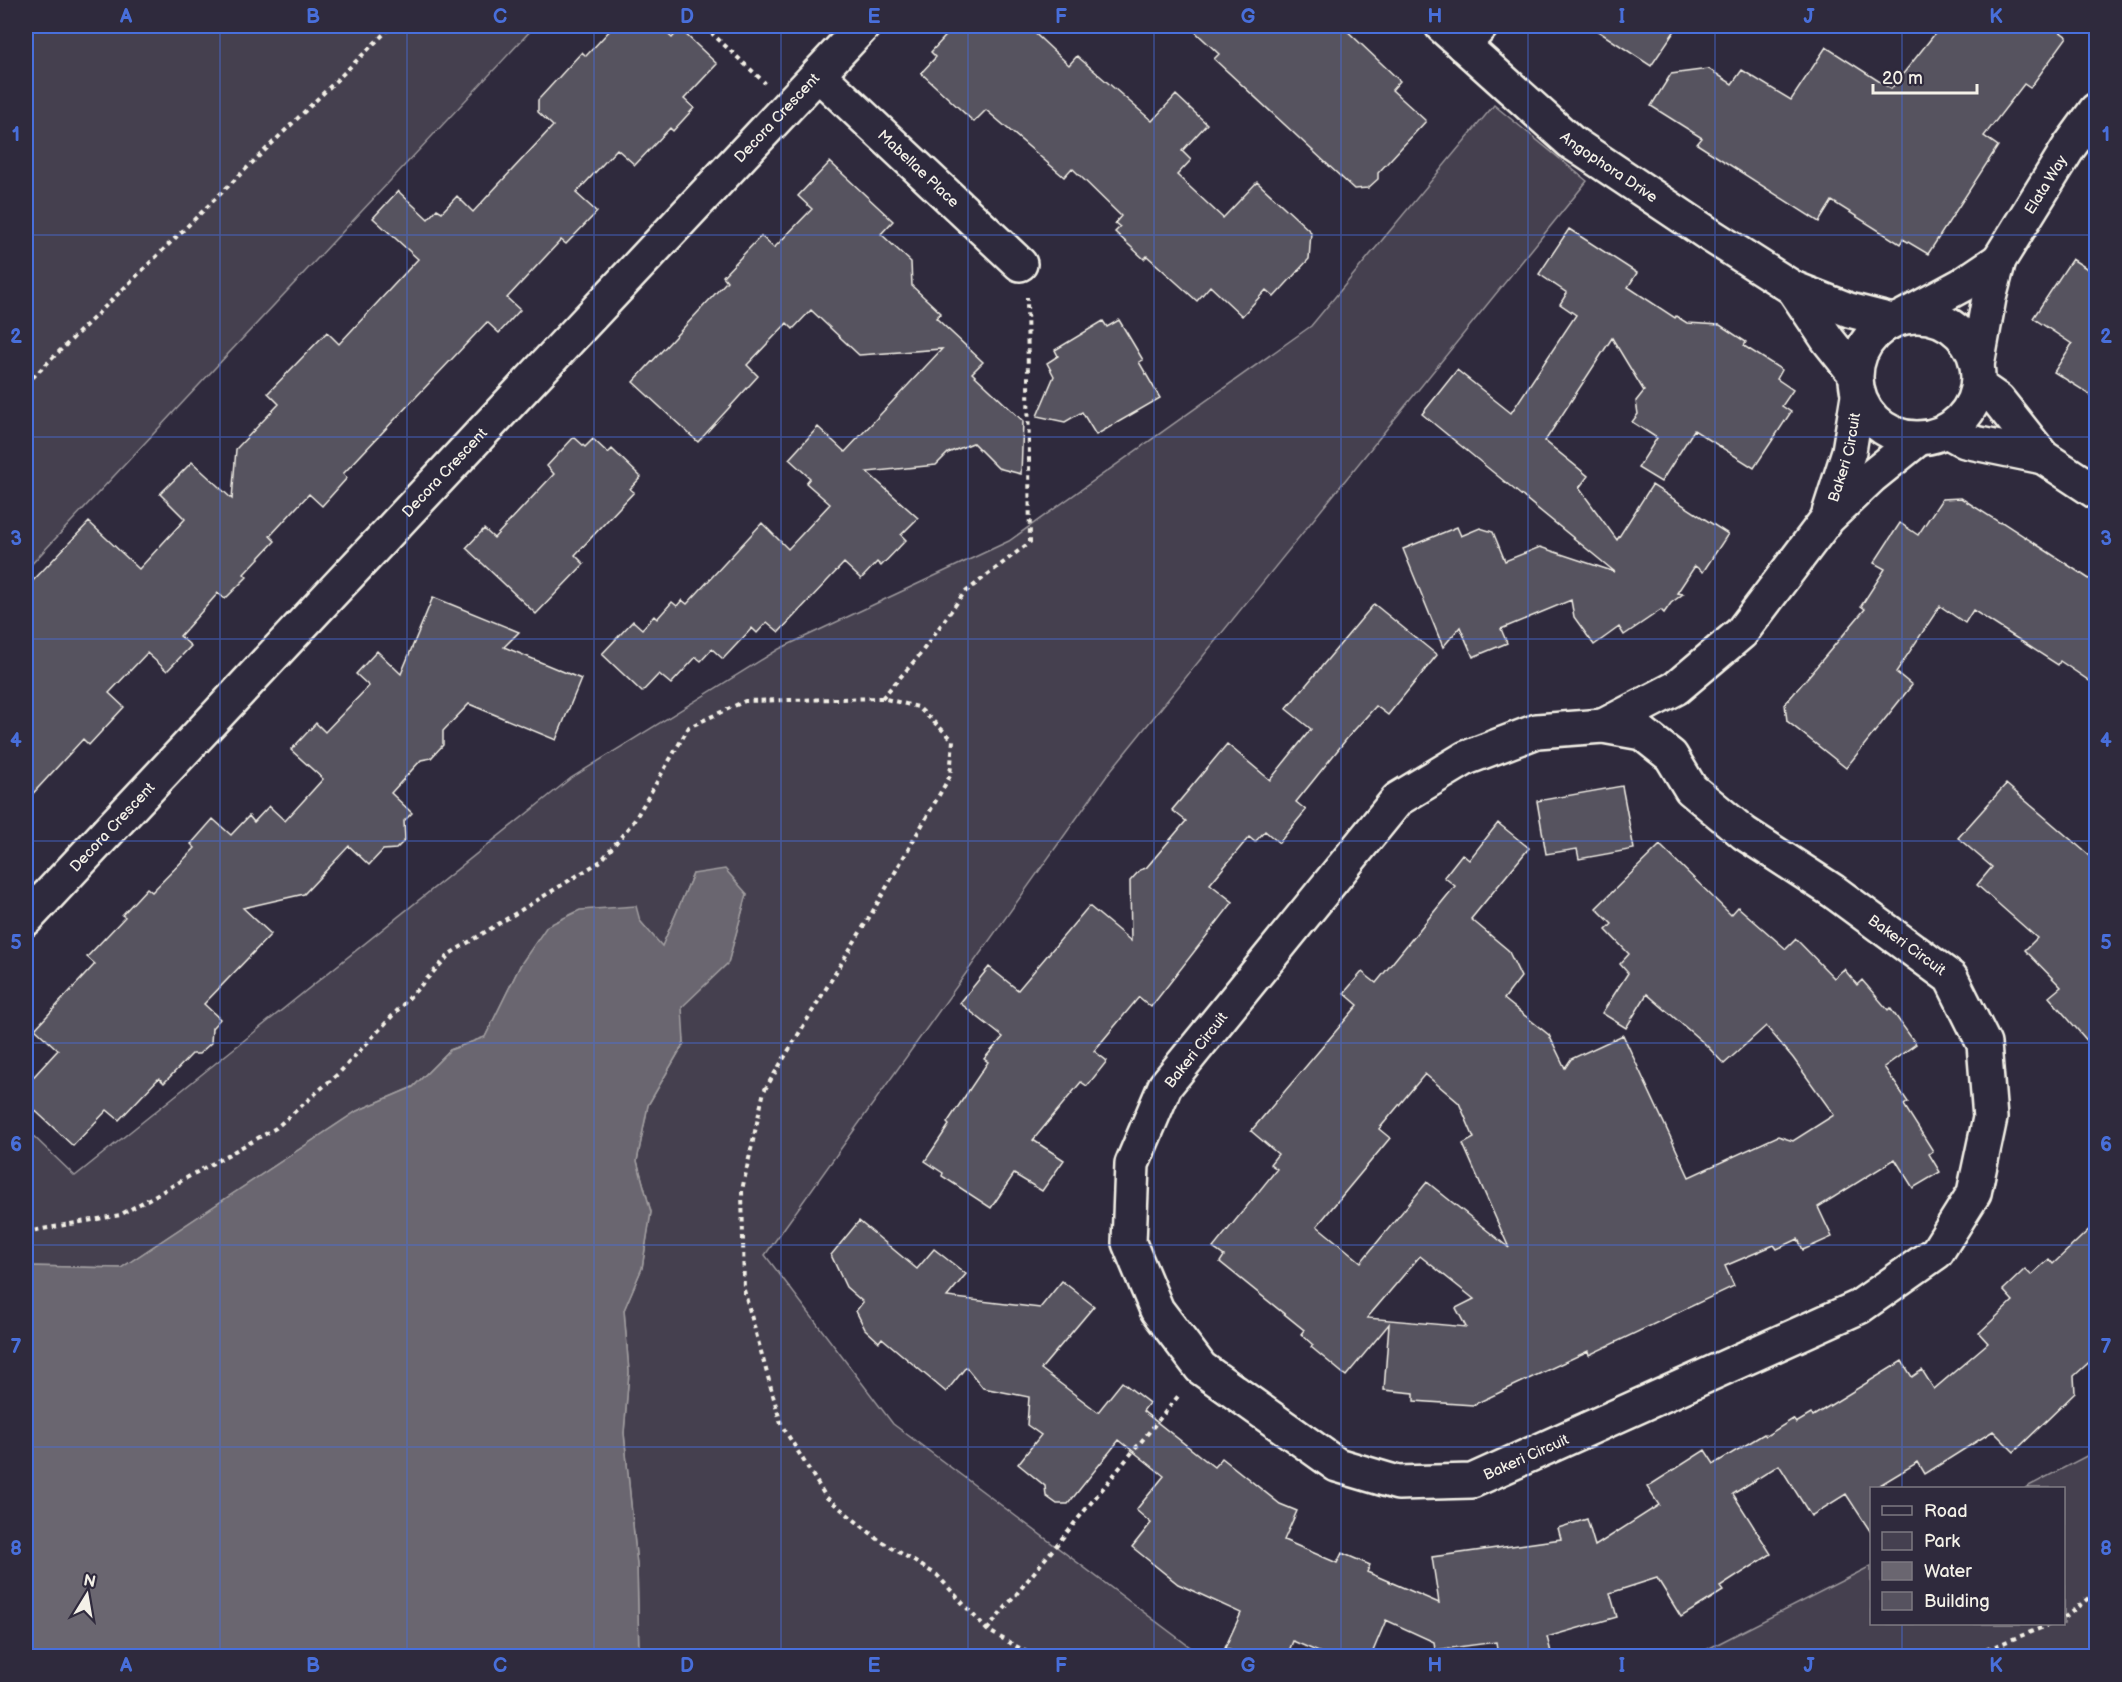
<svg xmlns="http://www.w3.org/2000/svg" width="2122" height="1682" viewBox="0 0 2122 1682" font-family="'Balsamiq Sans',sans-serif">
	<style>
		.green { fill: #454050; stroke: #9c989c; stroke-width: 1.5 }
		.water { fill: #6a6670; stroke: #a19ea0; stroke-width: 1.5 }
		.building { fill: #56525f; stroke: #f4f1e8; stroke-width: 1.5; fill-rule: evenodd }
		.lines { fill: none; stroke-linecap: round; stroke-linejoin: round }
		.minor-casing { stroke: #f4f1e8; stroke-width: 38 }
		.path { stroke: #f4f1e8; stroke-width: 4; stroke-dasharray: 4.5 4.5; stroke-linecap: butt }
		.minor { stroke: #2f2a3d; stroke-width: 33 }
		.grid { fill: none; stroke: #486fdb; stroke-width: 1.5; stroke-opacity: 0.55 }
		.labels { text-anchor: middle; stroke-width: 6; stroke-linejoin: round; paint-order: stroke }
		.street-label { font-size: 15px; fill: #f4f1e8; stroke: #2f2a3d }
		.neatline { fill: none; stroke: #486fdb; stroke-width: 2 }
		.grid-label { font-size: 20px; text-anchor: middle; font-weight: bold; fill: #486fdb }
	</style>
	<rect width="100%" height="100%" fill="#2f2a3d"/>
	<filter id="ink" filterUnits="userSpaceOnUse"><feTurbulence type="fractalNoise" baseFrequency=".0167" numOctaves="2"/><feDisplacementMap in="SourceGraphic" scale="12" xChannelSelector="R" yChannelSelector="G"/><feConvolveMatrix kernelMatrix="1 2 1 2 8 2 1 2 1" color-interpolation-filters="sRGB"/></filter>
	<g filter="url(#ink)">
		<path class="green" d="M26,26H535L26,570Z
			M1494,105L1587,181L1111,770L765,1255L893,1424L1202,1656H639L637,1565L624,1433L629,1372L624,1310L642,1268L651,1212L637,1161L648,1105L684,1043L681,1007L728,962L747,894L693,874L662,947L640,921L521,964L485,1037L450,1050L413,1087L357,1111L121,1268L26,1266V1129L75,1176L571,778L779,649L1009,541L1311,326Z
			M2096,1451V1646L2076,1656H1694L1871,1566L1872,1624H2064V1488H2025Z"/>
		<path class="water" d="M725,869L747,894L728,963L682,1007L684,1043L648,1105L637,1161L651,1212L642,1268L624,1310L629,1372L624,1433L637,1565L639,1656H26V1266L121,1268L357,1111L413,1087L450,1050L485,1037L521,964L547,926L580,910L636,906L640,921L662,946L693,874Z"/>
		<path class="building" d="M614,26H659L672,38L680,29L717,64L684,99L694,108L673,131L670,128L635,165L617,149L576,193L597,212L566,244L561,240L507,298L520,310L499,333L487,322L343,474L347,478L322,506L309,494L270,536L275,541L244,574L247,577L225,599L218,593L180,636L191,646L167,671L147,653L109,693L124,707L89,745L83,739L26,801V588L89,522L139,569L185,519L160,494L192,462L232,499L236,449L279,404L268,393L327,332L339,344L418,259L373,218L398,191L428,219L437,209L442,212L457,196L473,212L553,126L538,112V100L582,52L586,56Z
			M955,26H1027L1069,65L1077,56L1152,121L1176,95L1207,124L1182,151L1191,160L1177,175L1223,218L1257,182L1311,232L1309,259L1274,297L1266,290L1242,316L1210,286L1197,301L1147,256L1144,259L1115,232L1120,227L1115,223L1121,216L1072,168L1064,177L986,110L974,122L921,73L936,57L931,52Z
			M1189,26H1342L1400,81L1392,90L1426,121L1378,173V179L1368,188L1354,189L1214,59L1219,54Z
			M1590,26H1678L1651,66Z
			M1941,26H2052L2067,37L2030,88L2024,84L1984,136L1998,146L1928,254L1903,239L1900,244L1832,201L1819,222L1697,144L1702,138L1651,106L1671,74L1709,69L1732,84L1742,70L1791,100L1826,47L1891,89Z
			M830,162L893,221L881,234L911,262L912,286L941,313L936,318L983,362L972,373L1023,421L1021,474L998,468L973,443L948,453L936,465L867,472L918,518L901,535L906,540L881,566L877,562L861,579L844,563L779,632L767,622L757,633L752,628L723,659L712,649L701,661L696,657L671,684L659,674L642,692L602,654L633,621L642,629L654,616L657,619L672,602L677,606L682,600L687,604L762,523L788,549L830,504L806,483L810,478L789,459L818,427L845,452L942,349L859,355L811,310L793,329L787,323L747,365L758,376L698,442L633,382L727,281L723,276L761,236L774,248L812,209L798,196Z
			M1569,229L1637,273L1628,287L1675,318L1676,316L1687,323L1720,325L1746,342L1744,346L1782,370L1777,379L1793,390L1782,406L1791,412L1754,468L1694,430L1661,482L1638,468L1657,438L1632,422L1638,414L1636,401L1644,391L1612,338L1545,441L1588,476L1579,488L1617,540L1652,485L1728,534L1703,572L1695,566L1677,593L1683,594L1671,603L1664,613L1661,610L1624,635L1619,627L1594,645L1574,617L1571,600L1501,629L1507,643L1473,657L1460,627L1443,647L1403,549L1457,527L1461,536L1480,528L1493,532L1505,561L1540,547L1615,572L1422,414L1457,370L1511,413L1576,315L1560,304L1567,293L1539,274Z
			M2072,259L2097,275V399L2054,372L2072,344L2033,318Z
			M1119,320L1143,360L1139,362L1160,398L1096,435L1082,412L1065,422L1037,416L1054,376L1047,363L1058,356L1055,350L1103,321L1107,327Z
			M574,437L585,447L593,439L608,453L612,449L641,477L630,489L634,492L575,555L584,564L536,614L466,548L484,529L494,538L554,474L547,466Z
			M1961,498L2000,523L2002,522L2097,584V686L2060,661L2058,665L1973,610L1965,623L1940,606L1896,672L1912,685L1846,768L1787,721L1785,704L1865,609L1861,606L1885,569L1874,563L1900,523L1918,535L1942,499Z
			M433,597L519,632L504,647L581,679L556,740L469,704L443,731V745L431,758L421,760L391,793L412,813L404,821L405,840L396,849L383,850L369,865L349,846L304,894L243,908L271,934L204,1004L220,1019L212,1028L211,1043L199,1054H192L164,1083L159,1078L119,1120L107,1110L73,1146L26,1102V1085L58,1050L35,1029L95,964L87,957L125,917L122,915L147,888L152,892L195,848L191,844L213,819L231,835L249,816L254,822L269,806L285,821L323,779L291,750L316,723L325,732L369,686L356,674L377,651L401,674Z
			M1374,604L1437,655L1388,715L1376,706L1349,736L1296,802L1306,810L1279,843L1265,831L1255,842L1249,837L1210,884L1233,902L1151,1007L1139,997L1094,1051L1107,1061L1087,1086L1081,1082L1033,1140L1064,1160L1042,1191L1014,1174L991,1208L942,1176L943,1173L925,1161L949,1125L947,1123L988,1062L984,1059L1003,1037L960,1003L989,967L1018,990L1089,906L1131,941L1130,881L1140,870L1146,868L1186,821L1172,810L1227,744L1270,780L1311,729L1286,709Z
			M2006,784L2097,862V1052L2049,997L2061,987L2025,950L2037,938L1977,885L1992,867L1958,838Z
			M1622,786L1634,849L1579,859L1577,849L1546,854L1537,801Z
			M1498,823L1529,848L1471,919L1508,950L1521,977L1504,999L1549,1035L1565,1068L1571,1059L1623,1035L1689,1177L1778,1136L1793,1141L1834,1115L1793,1058L1766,1026L1724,1064L1706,1045L1647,994L1626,1028L1602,1013L1628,973L1620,964L1629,954L1606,930L1612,924L1596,908L1660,845L1731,915L1738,907L1786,949L1796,939L1834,978L1844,969L1857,985L1862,980L1888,1010L1890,1008L1916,1044L1884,1067L1908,1102L1904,1105L1933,1151L1929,1154L1940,1172L1913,1188L1895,1159L1818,1207L1832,1237L1803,1250L1798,1239L1777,1249L1774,1245L1725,1266L1734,1286L1589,1355L1588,1351L1473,1405L1414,1401V1393L1384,1390L1389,1324L1346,1376L1311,1347L1313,1345L1301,1334L1304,1330L1220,1262L1224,1256L1213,1248L1277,1169L1270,1164L1278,1154L1251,1131L1358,1005L1344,993L1362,972L1376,983L1455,886L1444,877L1462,854L1469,860ZM1425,1074L1459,1103L1474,1138L1463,1144L1509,1248L1427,1182L1361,1262L1317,1226L1390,1138L1379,1129ZM1420,1256L1474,1299L1456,1308L1466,1327L1367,1318Z
			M859,1221L917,1269L934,1249L966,1274L947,1297L1040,1308L1062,1281L1094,1306L1041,1369L1098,1412L1122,1382L1149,1403L1143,1411L1214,1467L1222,1458L1280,1504L1297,1511L1284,1540L1337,1563L1342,1553L1370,1565L1367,1572L1439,1603L1432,1557L1561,1539L1558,1528L1587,1519L1595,1546L1659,1505L1647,1487L1705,1450L1714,1464L1764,1434L1766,1436L1793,1419L1796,1423L1811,1414L1813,1416L1902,1361L1912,1377L1922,1370L1934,1389L1988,1343L1979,1333L2013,1301L2003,1290L2025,1269L2031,1275L2049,1259L2053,1264L2097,1222V1355L2074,1376L2075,1393L2014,1452L1993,1431L1925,1474L1918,1462L1875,1488H1872V1534L1846,1494L1811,1516L1779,1465L1733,1494L1771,1554L1720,1587L1723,1591L1681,1617L1657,1578L1610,1593L1617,1617L1547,1637L1552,1656H1498L1496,1642L1435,1650L1434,1642L1386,1620L1371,1656H1328L1293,1641L1287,1656H1243L1225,1648L1241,1613L1178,1584L1132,1547L1151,1523L1136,1510L1164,1476L1119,1440L1068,1504H1057L1046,1496L1045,1486L1018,1464L1041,1435L1027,1425L1029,1397L983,1388L966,1367L946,1392L882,1338L879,1342L865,1329L856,1311L863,1302L846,1287L831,1255Z"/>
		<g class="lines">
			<g class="minor-casing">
				<g id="minor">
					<path id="s1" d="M1442,26L1571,142L1710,235L1793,288L1849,310L1892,321"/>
					<path d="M1463,45L1481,26"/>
					<path id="s2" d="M818,74L1020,264"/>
					<path d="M1793,288L1828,340L1855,374"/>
					<circle cx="1917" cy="377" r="61"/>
					<path d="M1903,317L1962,285L1999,260"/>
					<path id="s3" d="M1977,365L1989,298L1999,260L2069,147L2096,110"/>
					<path d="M1978,386L1998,400L2043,457L2096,492"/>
					<path d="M1947,431L1965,441L2043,457"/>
					<path id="s4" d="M1829,513L1849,451L1858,396"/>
					<path d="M1603,726L1642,733L1671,756L1691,789L1744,833L1833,891L1951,978L1984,1044L1990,1118L1974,1193L1937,1252L1859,1307L1472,1481L1398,1483L1337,1465L1201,1368L1157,1310L1129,1243L1132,1164L1165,1086L1398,799L1466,758L1537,731Z"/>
					<path d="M1603,726L1676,688L1741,633L1828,518L1871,477L1918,439"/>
					<path id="s5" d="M26,919L863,26"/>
				</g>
			</g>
			<path class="path" d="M704,26L765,83
				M26,384L392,26
				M882,698L918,657L964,593L1030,542L1027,297
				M26,1232L120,1215L276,1128L339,1073L451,953L601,861L634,821L689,727L745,701L882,698L918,707L953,740L950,776L873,911L764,1091L742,1190L744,1290L781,1424L826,1497L879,1540L937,1575L987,1630L1034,1656
				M2064,1618L2096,1592
				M987,1630L1180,1394
				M1970,1656L2051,1624"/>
			<use href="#minor" class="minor"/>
		</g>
	</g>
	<path class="grid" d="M220,26V1656M407,26V1656M594,26V1656M781,26V1656M968,26V1656M1154,26V1656M1341,26V1656M1528,26V1656M1715,26V1656M1902,26V1488M26,235H2096M26,437H2096M26,639H2096M26,841H2096M26,1043H2096M26,1245H2096M26,1447H2096M1902,1624V1656"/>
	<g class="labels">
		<g class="street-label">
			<text dy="5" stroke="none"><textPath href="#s5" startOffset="1098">Decora Crescent</textPath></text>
			<text dy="5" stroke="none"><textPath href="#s1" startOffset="219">Angophora Drive</textPath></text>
			<text dy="5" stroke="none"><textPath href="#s2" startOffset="138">Mabellae Place</textPath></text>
			<text dy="5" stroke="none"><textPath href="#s3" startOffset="196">Elata Way</textPath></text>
			<text dy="5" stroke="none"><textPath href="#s4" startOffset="58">Bakeri Circuit</textPath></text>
			<text dy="5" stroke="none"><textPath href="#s5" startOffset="612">Decora Crescent</textPath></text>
			<text dy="5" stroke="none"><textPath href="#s5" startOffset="126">Decora Crescent</textPath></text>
			<text transform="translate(1907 945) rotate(36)" y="5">Bakeri Circuit</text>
			<text transform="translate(1196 1050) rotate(-52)" y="5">Bakeri Circuit</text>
			<text transform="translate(1526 1457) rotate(-24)" y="5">Bakeri Circuit</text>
		</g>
	</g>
	<rect width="2122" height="1682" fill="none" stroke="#2f2a3d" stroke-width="66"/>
	<rect x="1870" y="1487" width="195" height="138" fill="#2f2a3d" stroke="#7e7a81" stroke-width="1.5"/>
	<rect x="1882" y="1506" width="30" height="9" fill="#2f2a3d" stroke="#7e7a81" stroke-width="1.5"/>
	<text x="1924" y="1517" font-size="18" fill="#f4f1e8">Road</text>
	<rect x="1882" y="1532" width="30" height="18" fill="#454050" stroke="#7e7a81" stroke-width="1.5"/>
	<text x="1924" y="1547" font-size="18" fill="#f4f1e8">Park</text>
	<rect x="1882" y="1562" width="30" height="18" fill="#6a6670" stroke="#7e7a81" stroke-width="1.5"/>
	<text x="1924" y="1577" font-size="18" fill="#f4f1e8">Water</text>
	<rect x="1882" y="1592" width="30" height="18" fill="#56525f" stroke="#7e7a81" stroke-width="1.5"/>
	<text x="1924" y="1607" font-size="18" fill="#f4f1e8">Building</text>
	<g transform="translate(87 1595) rotate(11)" stroke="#2f2a3d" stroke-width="4.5" paint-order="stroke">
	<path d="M0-4.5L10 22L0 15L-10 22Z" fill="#f4f1e8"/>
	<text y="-9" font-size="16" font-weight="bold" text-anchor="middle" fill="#f4f1e8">N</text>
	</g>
	<path d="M1873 84v9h104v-9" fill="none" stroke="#f4f1e8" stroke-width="3"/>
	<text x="1882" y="84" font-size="18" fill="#f4f1e8" stroke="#2f2a3d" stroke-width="4.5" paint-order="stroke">20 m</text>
	<rect x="33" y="33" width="2056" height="1616" class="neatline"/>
	<g class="grid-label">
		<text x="126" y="23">A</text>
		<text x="313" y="23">B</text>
		<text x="500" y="23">C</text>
		<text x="687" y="23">D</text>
		<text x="874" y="23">E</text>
		<text x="1061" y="23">F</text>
		<text x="1248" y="23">G</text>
		<text x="1435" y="23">H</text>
		<text x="1622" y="23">I</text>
		<text x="1809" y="23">J</text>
		<text x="1996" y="23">K</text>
		<text x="16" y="141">1</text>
		<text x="2106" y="141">1</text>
		<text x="16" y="343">2</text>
		<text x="2106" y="343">2</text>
		<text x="16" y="545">3</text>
		<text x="2106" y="545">3</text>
		<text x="16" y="747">4</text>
		<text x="2106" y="747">4</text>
		<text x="16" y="949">5</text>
		<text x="2106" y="949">5</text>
		<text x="16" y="1151">6</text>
		<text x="2106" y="1151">6</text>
		<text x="16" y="1353">7</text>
		<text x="2106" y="1353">7</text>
		<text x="16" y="1555">8</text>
		<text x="2106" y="1555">8</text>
		<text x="126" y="1672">A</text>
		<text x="313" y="1672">B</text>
		<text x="500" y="1672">C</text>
		<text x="687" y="1672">D</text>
		<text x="874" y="1672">E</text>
		<text x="1061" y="1672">F</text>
		<text x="1248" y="1672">G</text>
		<text x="1435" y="1672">H</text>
		<text x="1622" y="1672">I</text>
		<text x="1809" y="1672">J</text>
		<text x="1996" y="1672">K</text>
	</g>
</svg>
